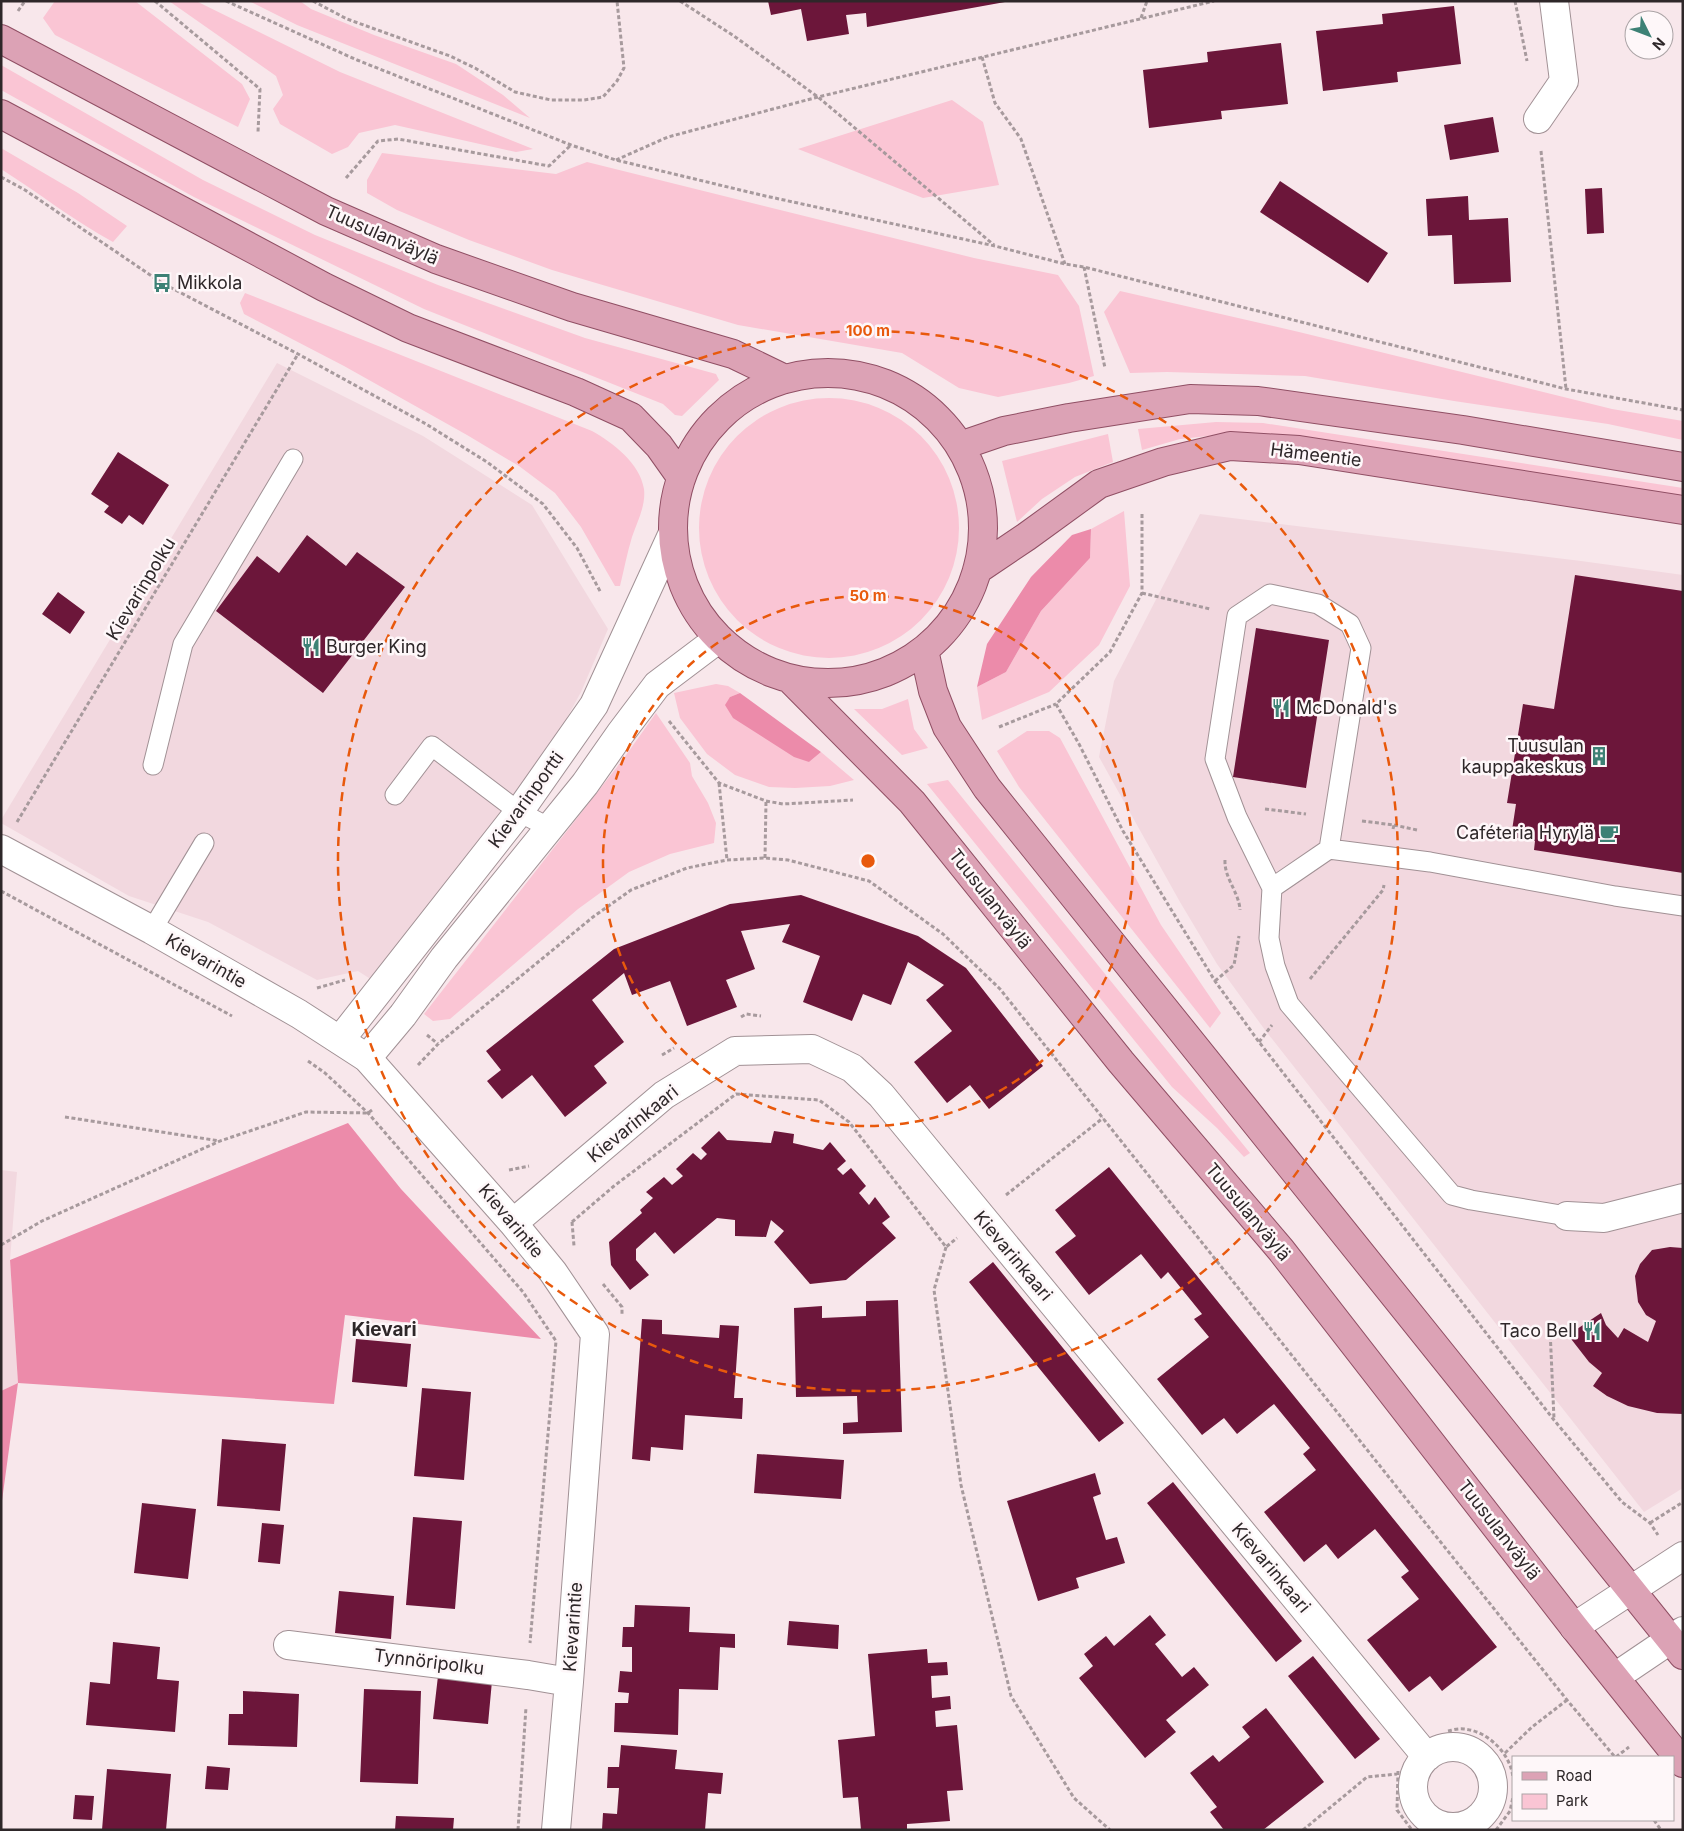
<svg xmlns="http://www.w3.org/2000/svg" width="1684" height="1831" viewBox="0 0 1684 1831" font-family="Inter,sans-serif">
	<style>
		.built { fill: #f2d8df }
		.green { fill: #fac5d4 }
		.forest { fill: #ec8baa }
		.building { fill: #6c163a }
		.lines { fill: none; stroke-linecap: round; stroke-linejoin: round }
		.service-casing { stroke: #a19195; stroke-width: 21 }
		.minor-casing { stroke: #a19195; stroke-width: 30 }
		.tertiary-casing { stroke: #a19195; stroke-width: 30 }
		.primary-casing { stroke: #904f64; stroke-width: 30 }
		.path { stroke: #a79a9d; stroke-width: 3; stroke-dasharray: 4 2.5; stroke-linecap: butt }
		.service { stroke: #fff; stroke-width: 19 }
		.minor { stroke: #fff; stroke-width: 28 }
		.tertiary { stroke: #fff; stroke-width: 28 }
		.primary { stroke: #dca2b5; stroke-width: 28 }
		.ring { fill: none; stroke: #e8590c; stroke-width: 2.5; stroke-dasharray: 9 6 }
		.labels { text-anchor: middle; stroke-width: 5; stroke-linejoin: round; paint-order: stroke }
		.street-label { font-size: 18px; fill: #2e2729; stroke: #fef7f9 }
		.poi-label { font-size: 18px; fill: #2e2729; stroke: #fef7f9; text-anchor: start }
		.neighbourhood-label { font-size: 19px; font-weight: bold; fill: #2e2729; stroke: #fef7f9 }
		.centre { fill: #e8590c; stroke: #fef7f9; stroke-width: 2.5 }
		.ring-label { font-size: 15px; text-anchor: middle; font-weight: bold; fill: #e8590c; stroke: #fef7f9; stroke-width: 5; stroke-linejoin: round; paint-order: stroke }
	</style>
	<rect width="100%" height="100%" fill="#f8e7eb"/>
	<path class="built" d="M277,363L423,436L532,505L608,629L581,692L546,756L372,980L358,971L317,980L208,922L129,896L1,823V820Z
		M1200,514L1581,561L1683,575V1488L1644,1512L1265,1030L1217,964L1180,902L1099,757L1114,681Z
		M1,1170L17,1172L10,1260L18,1383L1,1391Z"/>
	<path class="green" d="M55,1H135L242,84L250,99L238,127L55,35L43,18Z
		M169,1H196L340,72L533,149L516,152L395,125L359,133L348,147L332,154L280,124L273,109L283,95L276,76Z
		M249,1H300L311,9L374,35L456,64L503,95L530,118L297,25Z
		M1,65L203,180L315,235L438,285L585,338L716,374L719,380L682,416L675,415L663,404L424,309L194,197L1,90Z
		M952,100L983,122L999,185L923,198L798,149Z
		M1,148L78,193L127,226L113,242C74,221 39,193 1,169Z
		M382,153L556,174L587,162L974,258L1058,275L1079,306L1094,376L1069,383L998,397L959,388L902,353L738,325L552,270L469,240L397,210L367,193V180Z
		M1120,291L1299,332L1612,409L1683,421V440L1608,424L1454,401L1305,376L1167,372L1130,373L1104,312Z
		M245,293L592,431C613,443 640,463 644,489C646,506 637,522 632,537C627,553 624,570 620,586H615L581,527L555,493L519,466L467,435L344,366L244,314L240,303Z
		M699 528a130 130 0 1 1 260 0a130 130 0 1 1-260 0Z
		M1216,422L1263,423L1683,488V498L1366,447L1261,434L1218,435L1180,439L1142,450L1138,429Z
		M1108,434L1113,462L1075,477L1042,499L1017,522L1002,461Z
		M1124,511L1130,586L1099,645L1049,692L982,720L977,687L1006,672L1041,611L1090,558L1091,529Z
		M716,684L728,686L740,693L730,697L809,762L821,752L854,780L830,786L795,788L769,787L735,775L707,754L680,718L674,693Z
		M908,699L914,729L928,748L902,755L854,709H882Z
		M656,713L690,763L692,776L708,803L716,823L714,843L670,854L629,872L578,909L450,1019L433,1021L424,1014L624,758Z
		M1027,731H1049L1060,738L1161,925L1221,1013L1210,1028L1019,787L997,751Z
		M948,780L1250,1153L1244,1157L1217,1128L1172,1087L927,784Z"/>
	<path class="forest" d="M1091,529L1090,558L1041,611L1006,672L977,687L987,644L1031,577L1072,535Z
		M740,693L821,752L809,762L794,757L733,718L725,705L730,697Z
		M348,1123L401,1189L541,1339L345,1315L334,1404L18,1383L1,1508V1391L18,1383L10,1260Z"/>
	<path class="building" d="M768,1H1005V2L867,27L866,13L846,15L849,34L807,41L801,9L771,15Z
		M1454,6L1461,64L1397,72L1398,82L1323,91L1316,31L1383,24L1382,14Z
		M1281,43L1288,104L1221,111L1222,119L1149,128L1143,70L1208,62L1207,52Z
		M1493,117L1499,152L1450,160L1444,125Z
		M1280,181L1388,253L1368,283L1260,212Z
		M1602,188L1604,233L1587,234L1585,189Z
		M1468,196L1469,220L1508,218L1511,282L1454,284L1452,235L1428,236L1426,199Z
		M118,452L169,485L143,525L129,515L122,524L104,512L109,506L91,494Z
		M307,535L346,566L357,552L405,587L323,693L216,611L257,556L279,573Z
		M1575,575L1683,591V873L1534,850L1535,841L1511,837L1516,804L1507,803L1523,704L1554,709Z
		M58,592L85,612L70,634L42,614Z
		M1256,628L1329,640L1306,788L1233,777Z
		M801,895L918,936L966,968L1043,1066L989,1109L970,1085L947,1103L914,1062L952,1031L926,1000L944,985L908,962L891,1005L863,994L852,1021L803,1002L820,956L782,942L790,924L741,931L755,969L726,980L737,1007L687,1026L670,981L632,995L624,973L592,1000L624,1042L594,1066L607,1083L565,1117L532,1075L502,1099L487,1081L501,1070L486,1051L614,949L730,904Z
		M719,1131L727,1140L771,1143L774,1131L794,1134L793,1143L823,1150L830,1142L846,1161L837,1169L843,1175L851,1168L866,1186L859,1193L869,1205L875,1197L890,1217L882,1223L896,1238L846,1280L810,1284L774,1242L784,1231L771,1220L766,1237L735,1236V1220L717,1218L674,1254L655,1232L636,1249V1260L649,1275L630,1290L611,1265L609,1242L642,1213L640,1210L653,1198L646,1192L664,1177L672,1185L683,1176L676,1169L693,1153L701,1160L707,1154L701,1148Z
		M1109,1167L1497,1647L1442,1691L1430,1676L1409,1692L1367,1640L1419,1599L1401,1577L1409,1571L1375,1529L1338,1559L1326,1544L1304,1562L1264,1512L1316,1470L1303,1454L1310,1448L1274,1404L1237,1434L1224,1418L1202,1435L1157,1379L1209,1337L1194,1319L1202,1314L1168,1272L1161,1279L1141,1254L1089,1295L1055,1252L1076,1236L1055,1210Z
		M1670,1247L1683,1248V1414L1657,1413L1628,1406L1607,1396L1593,1386L1602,1373L1589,1362L1568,1335L1601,1313L1606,1325L1618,1338L1624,1328L1648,1342L1656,1321L1646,1315L1638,1302L1635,1276L1640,1264L1652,1250Z
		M993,1262L1124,1423L1099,1442L969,1282Z
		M898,1300L902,1432L843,1434V1423L858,1422L857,1396L796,1397L794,1308L822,1306V1318L866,1316V1301Z
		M642,1319L662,1320V1334L719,1338L720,1325L739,1326L734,1398H743L742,1419L685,1415L683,1450L651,1447L650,1461L632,1459Z
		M356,1339L411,1344L407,1387L352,1382Z
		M422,1388L471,1392L464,1480L414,1476Z
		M222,1439L286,1444L280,1511L217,1506Z
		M757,1454L844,1460L841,1499L754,1493Z
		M1095,1473L1101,1494L1093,1497L1106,1540L1117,1537L1125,1563L1076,1578L1079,1588L1038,1601L1007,1501Z
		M1173,1482L1302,1641L1276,1662L1147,1503Z
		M142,1503L196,1509L188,1579L134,1573Z
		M413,1517L462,1521L455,1609L406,1605Z
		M262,1523L284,1525L280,1564L258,1562Z
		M339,1591L394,1596L391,1639L335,1633Z
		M635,1605L690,1607L689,1632L735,1634V1648L720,1647L718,1690L679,1689L678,1735L614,1732L615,1703H628L629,1693L618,1692L620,1671L632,1672V1647H622L623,1627H634Z
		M1150,1615L1166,1635L1155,1644L1182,1677L1194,1667L1209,1685L1166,1720L1176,1732L1145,1758L1079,1678L1093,1666L1084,1654L1106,1636L1114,1646Z
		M789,1621L839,1625L838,1649L787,1645Z
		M113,1642L160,1647L157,1679L179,1681L175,1732L86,1725L90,1682L110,1684Z
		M927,1649L928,1663L947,1662L948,1675L931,1676L932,1698L950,1696L951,1709L935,1711L936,1727L957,1725L963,1790L947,1791L950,1821L907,1824V1830H861L858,1797L843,1798L838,1740L875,1736L868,1654Z
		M1313,1656L1380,1739L1355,1759L1288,1676Z
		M438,1676L492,1681L488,1724L433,1719Z
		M364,1689L421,1691L418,1784L360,1782Z
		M243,1691L299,1694L297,1747L228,1745L229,1714H243Z
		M1266,1708L1324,1782L1263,1830H1224L1210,1812L1217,1807L1190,1773L1213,1755L1219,1762L1250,1737L1242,1727Z
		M621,1745L677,1750L675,1769L723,1773L721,1794L708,1793L705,1830H602L603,1813L617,1814L619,1788H607L608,1767H619Z
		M207,1766L230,1768L228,1790L205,1789Z
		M107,1769L171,1774L166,1830H102Z
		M75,1795L94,1796L92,1820L73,1819Z
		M396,1816L454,1818L453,1830H395Z"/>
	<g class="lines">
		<g class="service-casing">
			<path id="service" d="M153,765L183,644L293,459
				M395,795L432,746L519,812L550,828
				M1272,888L1237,817L1215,759L1237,616L1270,594L1318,604L1350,624L1361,648L1329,849
				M152,930L204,843
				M1567,1216L1471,1200L1452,1195L1289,1004L1275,966L1269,938L1272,888L1329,849L1430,862L1615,896L1683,906"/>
		</g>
		<g class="minor-casing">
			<path id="minor" d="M1538,119L1564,81L1554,1
				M1,849L152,930L299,1014L367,1058L513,1223L553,1272L595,1334L569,1682L556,1830
				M1567,1216L1604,1218L1683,1198
				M513,1223L664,1095L735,1051L812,1049L852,1068L881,1095L1427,1757
				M288,1645L528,1675L569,1682
				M1413 1787a40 40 0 1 1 80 0a40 40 0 1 1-80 0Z"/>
		</g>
		<g class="tertiary-casing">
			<path id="tertiary" d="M340,1040L519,812L594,705L672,535
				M367,1058L403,1015L444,958L585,784L620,734L657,685L718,639
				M1574,1627L1683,1556
				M1615,1677L1683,1631"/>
		</g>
		<g class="primary-casing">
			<path id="primary" d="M1,39L326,211L436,259L572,307L733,354L785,379
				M1,114L324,287L408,328L576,392L631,417L659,446L681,477
				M673 528a155 155 0 1 1 310 0a155 155 0 1 1-310 0Z
				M960,446L1004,431L1069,418L1190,399L1258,401L1463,430L1683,467
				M977,570L1026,537L1099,484L1163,462L1230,446L1299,450L1683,510
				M924,650L933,691L947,727L987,788L1683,1655
				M791,680L912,802L1121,1062L1281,1250L1574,1627L1683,1763"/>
		</g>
		<path class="path" d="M155,1L260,89L258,132
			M226,1L357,60L571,145L616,160L761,195L995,246L1065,264L1084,267L1566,389L1683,410
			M313,1L347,19L450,56L475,68L515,92L551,100H584L603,97L617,81L624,68L617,1
			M680,1L734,36L818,97L994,245
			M1515,1L1527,61
			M18,11L25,1
			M1141,18L1147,1
			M982,57L995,103L1021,139L1065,264
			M1541,151L1566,389
			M616,160L668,137L818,97L1214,1
			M1,177L25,190L162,283L298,354L426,424L487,462L543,504L577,548L601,593
			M346,178L378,141L398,139L549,166L571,145
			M1084,267L1105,368
			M1142,514V593L1110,652L1056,704L1079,744L1123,831L1215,981L1259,1042L1554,1420L1622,1502L1650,1523L1658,1535
			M1142,593L1210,609
			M669,721L719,783L766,801L783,804L853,800
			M999,727L1056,704
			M719,783L727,860
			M1265,809L1306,814
			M1362,821L1394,825L1393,829
			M17,822L298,354
			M1394,825L1417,830
			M765,858L766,801
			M1225,860C1224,878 1239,892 1240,910
			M1,891L232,1016
			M1310,979L1383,890L1384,885
			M1215,981L1234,965L1239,936
			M317,988L345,980
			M741,1017L746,1014L761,1016
			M427,1035L438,1044
			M1259,1042L1272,1025
			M662,1055L674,1048
			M308,1061L325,1073L368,1113L523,1292L556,1341L530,1643
			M418,1065L438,1044L593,917L631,890L687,868L727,860L765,858L788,860L869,881L943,934L1000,989L1427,1525L1567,1700L1615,1757
			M65,1117L220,1141
			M509,1170L529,1166
			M1006,1195L1103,1118
			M572,1222L614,1186L736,1094L819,1100L849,1122L946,1247L957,1238
			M572,1222L574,1246
			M1,1245L42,1221L220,1141L306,1112L368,1113L372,1110
			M946,1247L934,1290L961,1485L1011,1696L1074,1798L1110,1830
			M603,1284L622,1307V1316
			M1550,1329L1554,1419
			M1650,1523L1683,1502
			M1448,1731C1453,1730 1459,1728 1464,1729C1488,1731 1511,1754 1513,1778
			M1505,1753L1532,1727L1567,1700
			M1616,1757L1629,1747
			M1398,1771L1397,1810L1412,1830
			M1654,1820L1661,1830
			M518,1830L526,1707
			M1303,1830L1367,1777L1397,1774
			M1496,1830L1510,1811L1513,1797"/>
		<use href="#service" class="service"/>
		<use href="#minor" class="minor"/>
		<use href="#tertiary" class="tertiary"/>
		<use href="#primary" class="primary"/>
	</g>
	<g class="ring">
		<circle cx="868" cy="861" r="265"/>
		<circle cx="868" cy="861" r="530"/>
	</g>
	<defs>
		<g id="bus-bare" transform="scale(1.5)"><path d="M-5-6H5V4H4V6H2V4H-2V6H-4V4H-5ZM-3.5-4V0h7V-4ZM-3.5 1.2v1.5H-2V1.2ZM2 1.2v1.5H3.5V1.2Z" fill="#3d8175" stroke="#fef7f9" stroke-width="2.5" paint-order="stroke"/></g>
		<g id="restaurant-bare" transform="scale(1.5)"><path d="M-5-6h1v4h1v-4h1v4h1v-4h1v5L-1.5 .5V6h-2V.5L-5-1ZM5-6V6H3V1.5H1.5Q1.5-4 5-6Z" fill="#3d8175" stroke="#fef7f9" stroke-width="2.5" paint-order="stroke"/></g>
		<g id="building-bare" transform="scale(1.5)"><path d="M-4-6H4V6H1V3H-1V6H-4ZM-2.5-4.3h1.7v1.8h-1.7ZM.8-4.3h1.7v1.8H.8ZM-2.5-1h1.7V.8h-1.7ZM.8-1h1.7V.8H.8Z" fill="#3d8175" stroke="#fef7f9" stroke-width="2.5" paint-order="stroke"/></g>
		<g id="cafe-bare" transform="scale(1.5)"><path d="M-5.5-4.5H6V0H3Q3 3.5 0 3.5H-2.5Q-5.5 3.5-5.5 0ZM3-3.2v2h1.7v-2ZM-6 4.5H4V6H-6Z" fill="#3d8175" stroke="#fef7f9" stroke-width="2.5" paint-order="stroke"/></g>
	</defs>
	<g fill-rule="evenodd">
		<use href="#bus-bare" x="162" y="283"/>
		<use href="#restaurant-bare" x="311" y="647"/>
		<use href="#restaurant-bare" x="1281" y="708"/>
		<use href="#building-bare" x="1599" y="756"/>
		<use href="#cafe-bare" x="1609" y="833"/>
		<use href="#restaurant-bare" x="1592" y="1331"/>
	</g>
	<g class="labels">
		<g class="street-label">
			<text transform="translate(382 235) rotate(24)" y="6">Tuusulanväylä</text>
			<text transform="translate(1316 455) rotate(7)" y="6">Hämeentie</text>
			<text transform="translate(141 589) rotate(-59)" y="6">Kievarinpolku</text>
			<text transform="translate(526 800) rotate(-54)" y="6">Kievarinportti</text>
			<text transform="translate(990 899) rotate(52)" y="6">Tuusulanväylä</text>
			<text transform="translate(206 961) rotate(30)" y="6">Kievarintie</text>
			<text transform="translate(633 1124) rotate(-39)" y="6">Kievarinkaari</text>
			<text transform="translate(1248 1212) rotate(50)" y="6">Tuusulanväylä</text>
			<text transform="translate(511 1221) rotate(50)" y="6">Kievarintie</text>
			<text transform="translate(1013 1256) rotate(50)" y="6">Kievarinkaari</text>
			<text transform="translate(1499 1530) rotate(52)" y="6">Tuusulanväylä</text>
			<text transform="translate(1271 1568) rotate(50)" y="6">Kievarinkaari</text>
			<text transform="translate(573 1627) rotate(-86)" y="6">Kievarintie</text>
			<text transform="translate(429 1662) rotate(7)" y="6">Tynnöripolku</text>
		</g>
		<g class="poi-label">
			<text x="177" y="289">Mikkola</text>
			<text x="326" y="653">Burger King</text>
			<text x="1296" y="714">McDonald's</text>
			<text x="1584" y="752" text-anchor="end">Tuusulan<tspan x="1584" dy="21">kauppakeskus</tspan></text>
			<text x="1594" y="839" text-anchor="end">Caféteria Hyrylä</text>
			<text x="1577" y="1337" text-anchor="end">Taco Bell</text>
		</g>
		<g class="neighbourhood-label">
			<text x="384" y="1336">Kievari</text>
		</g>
	</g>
	<circle cx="868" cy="861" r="8" class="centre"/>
	<g class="ring-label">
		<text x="868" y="336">100 m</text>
		<text x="868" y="601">50 m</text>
	</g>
	<rect width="1684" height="1831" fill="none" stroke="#2e2729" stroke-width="5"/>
	<rect x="1512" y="1756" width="162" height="65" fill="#fef7f9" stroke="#aba4a6"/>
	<rect x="1522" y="1772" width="25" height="8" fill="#dca2b5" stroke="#aba4a6"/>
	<text x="1556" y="1781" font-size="15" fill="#2e2729">Road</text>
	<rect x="1522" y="1794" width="25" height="15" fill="#fac5d4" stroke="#aba4a6"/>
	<text x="1556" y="1806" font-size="15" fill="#2e2729">Park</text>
	<g transform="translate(1649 35) rotate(132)"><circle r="24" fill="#fef7f9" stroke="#aba4a6"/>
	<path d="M0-4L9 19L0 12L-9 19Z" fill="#3d8175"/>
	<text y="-8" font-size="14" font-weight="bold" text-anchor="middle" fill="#2e2729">N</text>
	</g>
</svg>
